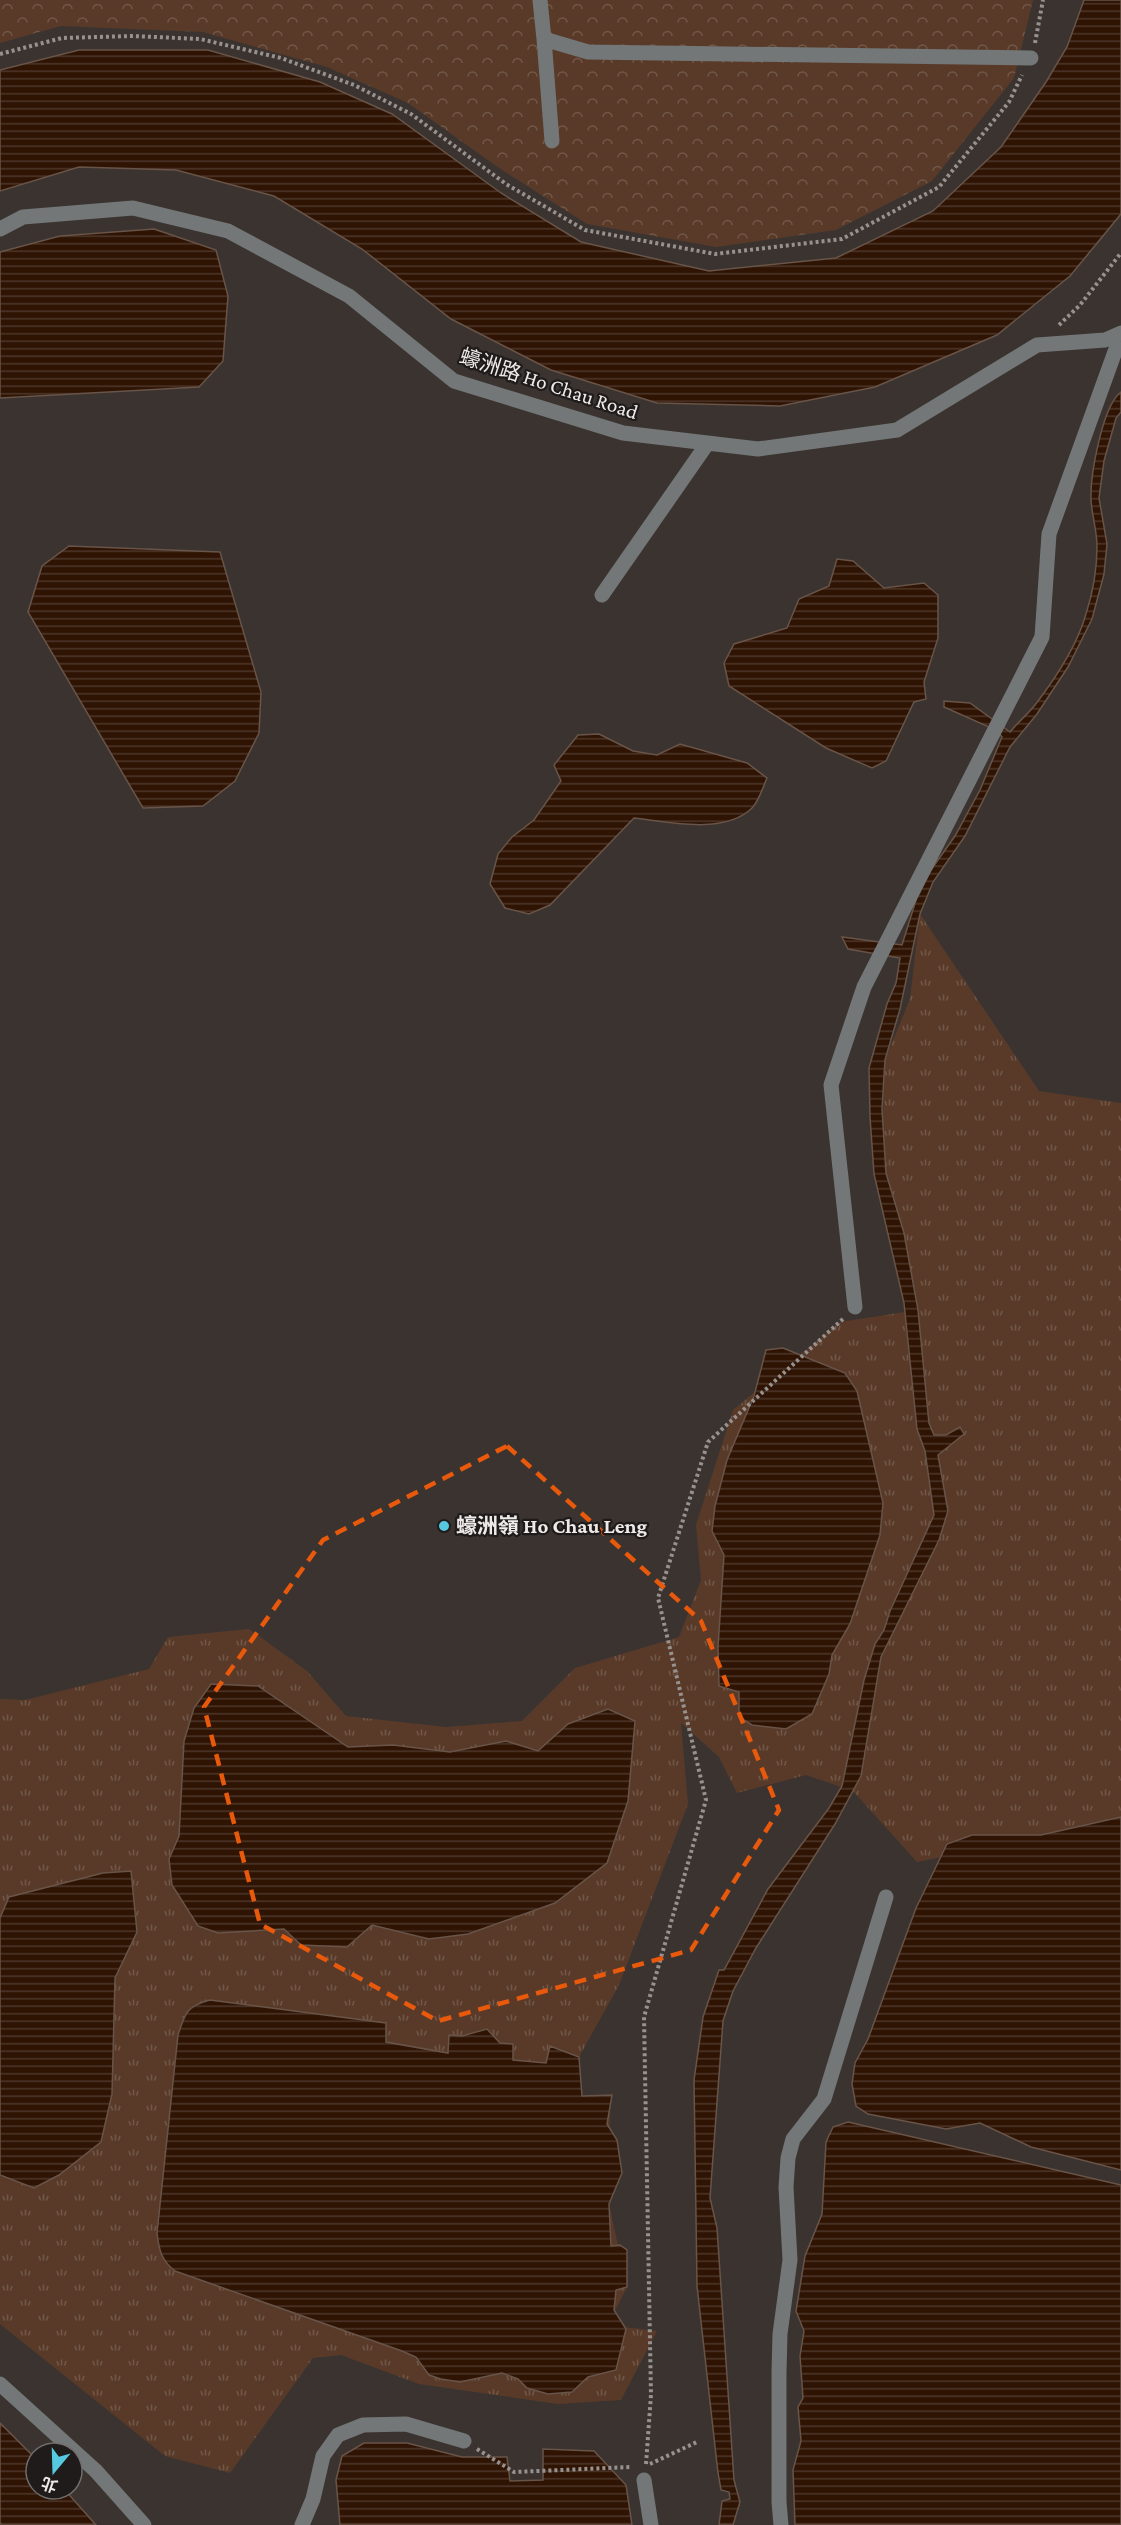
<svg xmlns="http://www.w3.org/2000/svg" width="1121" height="2525" viewBox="0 0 1121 2525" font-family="'Crimson Pro','Noto Sans TC',serif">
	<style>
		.grass { fill: url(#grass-tufts) }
		.forest { fill: url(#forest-crowns) }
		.water { fill: url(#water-rules); stroke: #685448; stroke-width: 1.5 }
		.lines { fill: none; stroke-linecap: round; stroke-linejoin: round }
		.path { stroke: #97928f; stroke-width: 4; stroke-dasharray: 3 3; stroke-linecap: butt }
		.minor { stroke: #737778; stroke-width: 15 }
		.marked { fill: none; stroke: #e8590c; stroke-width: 4.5; stroke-dasharray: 12 8; stroke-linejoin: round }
		.poi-dot { fill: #56c9e0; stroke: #1e1b1a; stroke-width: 2 }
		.labels { text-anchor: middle; stroke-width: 4.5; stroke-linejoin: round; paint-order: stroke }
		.street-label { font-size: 21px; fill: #eeeae8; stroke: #1e1b1a }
		.poi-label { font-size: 21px; font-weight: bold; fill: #eeeae8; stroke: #1e1b1a; text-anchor: start }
	</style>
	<defs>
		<pattern id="grass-tufts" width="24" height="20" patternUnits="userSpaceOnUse" patternTransform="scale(1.5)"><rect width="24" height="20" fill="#593a29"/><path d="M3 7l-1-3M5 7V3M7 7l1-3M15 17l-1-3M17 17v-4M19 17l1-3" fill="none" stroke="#715748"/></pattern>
		<pattern id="forest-crowns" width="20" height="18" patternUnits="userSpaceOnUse" patternTransform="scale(1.5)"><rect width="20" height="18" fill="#593a29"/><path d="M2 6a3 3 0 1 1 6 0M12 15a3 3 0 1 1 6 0" fill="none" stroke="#715748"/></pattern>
		<pattern id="water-rules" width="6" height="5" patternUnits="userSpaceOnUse" patternTransform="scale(1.5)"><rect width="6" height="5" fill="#2f1404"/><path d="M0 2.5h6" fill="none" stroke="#4d3629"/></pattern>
	</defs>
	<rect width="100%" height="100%" fill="#3a332f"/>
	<path class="grass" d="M920,914L1039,1091L1121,1103V1820L917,1862L853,1791L806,1775L737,1793L719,1757L681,1723L688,1804L619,1985L579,2057L582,2096L610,2107L609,2204L627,2287L608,2325L657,2331L621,2400L558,2404L419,2384L341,2355L313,2358L230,2473L165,2456L0,2324V1699L25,1700L149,1669L168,1637L249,1629L307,1671L346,1716L446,1727L522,1721L575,1668L679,1637L701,1580L696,1525L733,1410L840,1322L918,1310L904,1233L886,1173L883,1118L885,1060L910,999Z"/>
	<path class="forest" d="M0,0H1033L1014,78L932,181L836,230L716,247L587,224L499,168L408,103L327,67L203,32L61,26L0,43Z"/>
	<path class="water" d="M1084,0H1121V214L1070,276L997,335L875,387L780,406L657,403L551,370L451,319L362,249L274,196L176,170L79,167L0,191V70L79,50H208L320,82L392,114L501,193L581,242L709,271L836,258L933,211L1001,147L1046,82L1067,47Z
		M154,229L216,250L228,296L223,361L199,387L0,398V252L60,236Z
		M1121,392V412L1116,418L1104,461L1099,498L1107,544L1104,574L1092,619L1068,667L1037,714L1010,747L965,836L933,882L920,914L900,1009L885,1060L882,1109L886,1173L904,1233L918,1310L929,1423L934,1435H946L960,1427L964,1434L938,1455L948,1511L939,1540L881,1657L861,1776L835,1824L756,1948L733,1991L723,2021L710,2198L717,2228L734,2480L740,2502L733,2525H719L722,2501L730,2499L729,2492L721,2490L718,2473L697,2286L694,2080L703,2017L719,1970H724L768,1889L829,1808L842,1786L864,1680L875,1644L884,1630L890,1611L934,1515L925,1451L917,1429L904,1303L874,1174L870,1117L869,1068L887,1004L896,983L900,958L848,949L842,937L902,945L921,884L955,836L980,790L1002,737L996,730L944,707V701L970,703L1010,732C1017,723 1027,715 1035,705C1055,679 1077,646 1086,614C1093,592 1097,569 1097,546C1097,531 1092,516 1091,500C1090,477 1102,406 1121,392Z
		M69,546L220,552L261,692L259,733L235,781L203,806L143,808L28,612L42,566Z
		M837,559L853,561L884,588L924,583L938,595V638L924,682L926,699L914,702L886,761L872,768L826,748L729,686L724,663L734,644L787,628L799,599L829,586Z
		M599,734L633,751L657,755L680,744L747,763L767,778C763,787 759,801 752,808C725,835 668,822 634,818L550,905L529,914L505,908L490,884L498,854L512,837L534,820L561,781L554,765L578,735Z
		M783,1348L845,1373L857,1391L883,1503L880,1535L850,1624L832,1655L829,1674L812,1714L786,1729L752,1725L739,1717V1692L719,1686L718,1647L724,1555L712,1531L715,1506L727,1460L754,1396L766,1350Z
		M211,1684L258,1686L348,1747L393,1745L450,1752L506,1741L538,1751L568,1724L608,1709L635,1721L628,1801L607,1863L555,1903L468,1934L429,1939L372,1925L347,1947L301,1945L284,1929L218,1933L198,1926L172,1885L169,1859L179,1836L184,1741L194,1708Z
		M1121,1817V2170L1031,2147L980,2123L946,2129L868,2114L856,2106L852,2084L855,2063L868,2039L916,1908L947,1844L972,1835H1041Z
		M131,1871L137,1932L115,1978L112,2094L101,2142L59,2175L34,2188L0,2175V1918L9,1897L103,1873Z
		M210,2000L386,2023V2042L448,2053L449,2035L462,2036L487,2029L500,2043L513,2044V2060L546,2063L550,2046L579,2057L582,2096L612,2095L607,2124L617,2140L622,2173L609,2204L611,2246L620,2245L627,2250V2287L616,2290L614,2310L626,2329L616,2370L588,2377L572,2392L548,2394L527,2388L518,2379L502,2373L460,2382L441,2379L429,2375L416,2357L402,2351L175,2271C161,2260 159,2250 157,2233L178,2035C185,2013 187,2006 210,2000Z
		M848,2122L1121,2185V2525H795L793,2470L801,2441L798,2407L803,2398L800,2356L804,2331L796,2311L805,2256L822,2214L826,2142L833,2127Z
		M0,2423L36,2459V2489H64L96,2525H2L0,2523Z
		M364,2443H407L462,2457H507L510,2481L543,2480V2449L594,2451L626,2485L632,2525H340L336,2480L342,2456Z"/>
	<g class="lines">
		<path class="path" d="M1035,43L1043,0
			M0,54L62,38L133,36L200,39L281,58L354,85L411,114L506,184L585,230L715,254L842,239L939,187L1009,102L1022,75
			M1059,325L1080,305L1121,253
			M477,2449L514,2472L631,2467
			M646,2464L651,2395L644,2017L706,1800L658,1598L708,1442L844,1318
			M650,2464L697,2442"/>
		<path class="minor" d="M540,0L544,39L588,52L1031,58
			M544,39L552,141
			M0,229L23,217L133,208L228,231L349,296L454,381L623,433L758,449L897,430L1037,345L1105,340L1121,333
			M602,595L707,444
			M855,1307L831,1085L864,987L1042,637L1049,534L1121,335
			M0,2384L96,2471L144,2525
			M644,2480L651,2525
			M302,2525L313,2499L323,2456L338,2435L363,2425L406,2424L464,2441
			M781,2525L779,2502V2372L780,2334L790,2260L786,2187L788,2158L793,2139L824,2099L886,1897"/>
	</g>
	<path class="marked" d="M507,1446L701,1621L779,1810L691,1950L438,2021L260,1924L204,1707L323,1540Z"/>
	<circle class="poi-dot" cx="444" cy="1526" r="6"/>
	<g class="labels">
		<g class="street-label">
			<text transform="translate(549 384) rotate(18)" y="7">蠔洲路 Ho Chau Road</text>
		</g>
		<g class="poi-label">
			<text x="456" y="1533">蠔洲嶺 Ho Chau Leng</text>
		</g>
	</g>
	<g transform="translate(54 2471) rotate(199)"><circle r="28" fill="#1e1b1a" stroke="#716e6c" stroke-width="1.5"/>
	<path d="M0-4.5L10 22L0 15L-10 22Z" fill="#56c9e0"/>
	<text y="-9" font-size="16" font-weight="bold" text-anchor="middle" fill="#eeeae8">北</text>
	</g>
</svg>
